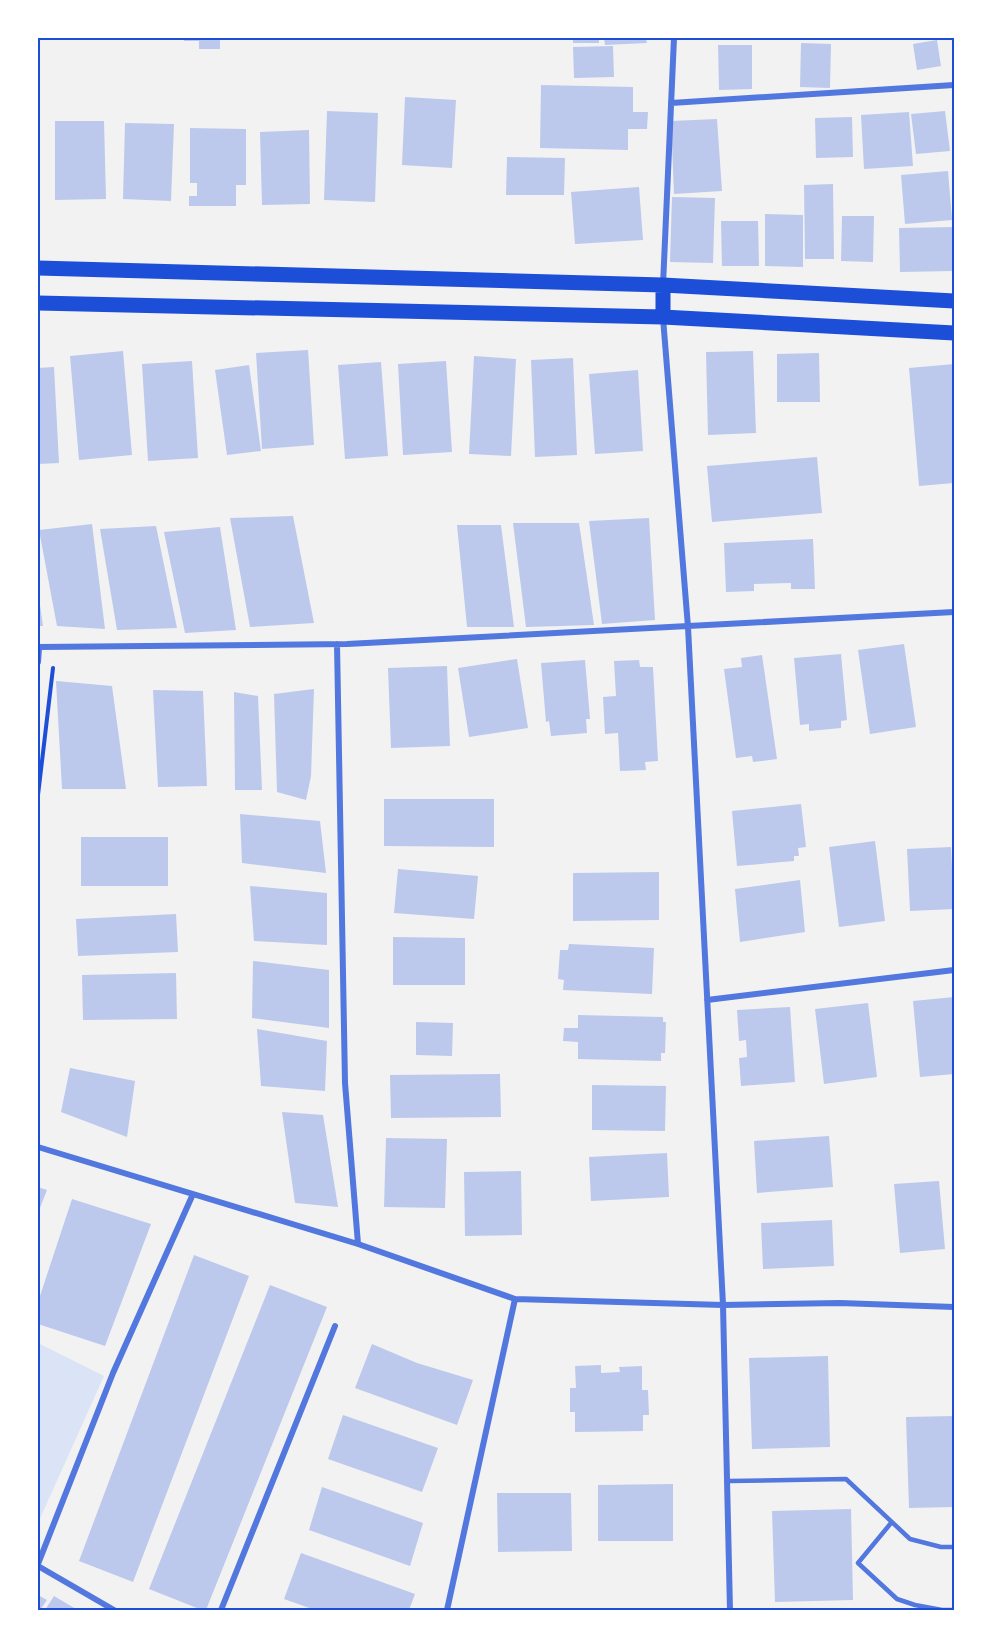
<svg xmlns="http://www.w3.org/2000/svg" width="992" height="1648" viewBox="0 0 992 1648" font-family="'Nunito Sans',sans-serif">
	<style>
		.green { fill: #dbe4f7 }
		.building { fill: #bdc9ec }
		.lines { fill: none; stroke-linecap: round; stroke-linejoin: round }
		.path { stroke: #1d4ed8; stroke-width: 4 }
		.service { stroke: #5277de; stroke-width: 4.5 }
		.minor { stroke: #5277de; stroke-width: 6 }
		.primary { stroke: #1d4ed8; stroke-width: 15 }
		.neatline { fill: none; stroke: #1d4ed8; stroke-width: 2 }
	</style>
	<rect width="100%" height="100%" fill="#f2f2f2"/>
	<path class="green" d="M38,1343L104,1376L38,1523Z"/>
	<path class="building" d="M184,38H220V49H199V41H184Z
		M573,38H599V43H573Z
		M604,38H646L647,43L605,45Z
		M937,40L941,66L917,70L913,44Z
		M801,43L831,44L830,88L800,87Z
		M718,45H752V89L719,90Z
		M613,46L614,77L574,78L573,47Z
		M541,85L633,87V112H648L647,129H628V150L540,148Z
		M405,97L456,100L452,168L402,165Z
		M327,111L378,113L375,202L324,200Z
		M945,111L950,151L916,154L911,114Z
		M909,112L913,166L864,169L861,115Z
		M852,117L853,157L816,158L815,118Z
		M717,119L722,191L674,194L671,121Z
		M55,121H104L106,199L55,200Z
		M125,123L174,124L171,201L123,199Z
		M190,128L246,129V185H236V206H189V196H197V183H190Z
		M309,130L310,204L262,205L260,132Z
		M507,157L565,158L564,195H506Z
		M948,171L952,220L905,224L901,175Z
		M833,184L834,259H805L804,185Z
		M639,187L643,240L575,244L571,192Z
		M672,197L715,198L713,263L670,262Z
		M765,214L803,215V267L765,266Z
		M842,216H874L873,262L841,261Z
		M721,221H758L759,266H722Z
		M954,227V271L900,272L899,228Z
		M308,350L314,445L262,449L256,353Z
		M123,351L132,455L79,460L70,356Z
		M753,351L756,433L708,435L706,352Z
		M819,353L820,402H777V354Z
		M474,356L516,359L511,456L469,454Z
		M573,358L577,455L535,457L531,360Z
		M192,361L198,458L148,461L142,364Z
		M446,361L452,452L403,455L398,364Z
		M381,362L388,456L345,459L338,365Z
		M954,364V483L919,486L909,368Z
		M249,365L261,451L227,455L215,370Z
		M54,367L59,463L38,464V368Z
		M638,370L643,451L595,454L589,374Z
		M817,457L822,513L712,522L707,466Z
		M293,516L314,623L250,627L230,518Z
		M649,518L655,620L602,624L589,521Z
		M513,523H579L594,625L526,627Z
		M92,524L105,629L57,626L39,530Z
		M457,525H501L514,627H467Z
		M156,526L177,628L117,630L100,529Z
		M220,527L236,630L185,633L164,532Z
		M813,539L815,589H791V583L754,584V591L726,592L724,543Z
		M38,598H39L43,626H38Z
		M904,644L916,727L870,734L858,650Z
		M841,654L847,720L841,721V728L809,731V724L800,725L794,658Z
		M762,655L777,759L753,762L752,756L736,758L724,669L742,667L741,658Z
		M517,659L528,728L469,737L458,668Z
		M585,660L590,719H586L587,733L551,736L549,721L546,722L541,663Z
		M639,660L640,667H653L658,761L645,762L646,770L620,771L618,733L605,734L603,697L616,696L614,661Z
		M447,666L450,746L391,748L388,668Z
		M56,681L112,686L126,789H62Z
		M314,689L311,776L306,800L277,792L274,694Z
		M153,690L203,691L207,786L158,787Z
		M234,692L258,696L262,790H235Z
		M384,799H494V847L384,846Z
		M801,804L806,847L798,848L799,856H794V861L737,866L732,811Z
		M240,814L320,821L326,873L242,863Z
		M81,837H168V886H81Z
		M875,841L885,921L839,927L829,847Z
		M951,847L954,909L910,911L907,849Z
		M398,869L478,876L474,919L394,913Z
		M659,872V920L573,921V873Z
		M800,880L805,932L740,942L735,889Z
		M250,886L327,893V945L254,941Z
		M176,914L178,952L78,956L76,919Z
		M393,937L465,938V985H393Z
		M569,944L654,948L652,994L563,990L564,980L558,979L560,950H568Z
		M253,961L329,970V1028L252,1018Z
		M176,973L177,1019L83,1020L82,975Z
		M954,997V1074L920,1077L913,1001Z
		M868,1003L877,1077L824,1084L815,1009Z
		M790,1007L795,1082L741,1086L739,1058L747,1057L746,1040L739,1041L737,1010Z
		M578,1015L663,1017V1022H666L665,1053H661V1061L578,1059V1042L563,1041L564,1028H578Z
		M416,1022L453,1023L452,1056L416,1055Z
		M257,1029L327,1041L325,1091L261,1086Z
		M70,1068L135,1081L127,1137L61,1112Z
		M500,1074L501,1117L391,1118L390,1075Z
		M592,1085L666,1086L665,1131L592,1130Z
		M282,1112L323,1115L338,1207L295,1203Z
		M829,1136L833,1187L757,1193L754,1141Z
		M386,1138L447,1139L445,1208L384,1207Z
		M667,1153L669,1197L591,1201L589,1157Z
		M521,1171L522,1235L465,1236L464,1172Z
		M939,1181L945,1249L900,1253L894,1184Z
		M38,1187L47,1190L38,1213Z
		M72,1199L151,1224L105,1346L38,1324V1302Z
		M832,1220L834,1266L763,1269L761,1223Z
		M194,1255L249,1276L133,1582L79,1561Z
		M270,1285L327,1307L206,1610H202L149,1589Z
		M372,1344L417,1363L473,1380L457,1425L355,1388Z
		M828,1356L830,1447L752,1449L749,1358Z
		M601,1365V1373L620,1372L619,1367L642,1366V1390H648L649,1415H643V1431L575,1432V1412H570V1388H576L575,1366Z
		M343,1415L438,1448L422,1492L328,1459Z
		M954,1416V1507L909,1508L906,1417Z
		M673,1484V1541H598V1485Z
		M322,1487L423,1523L410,1566L309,1530Z
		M497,1493H571L572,1551L498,1552Z
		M851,1509L853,1600L775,1602L772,1511Z
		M301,1553L415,1594L409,1610H315L284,1599Z
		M38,1595L47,1600L40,1610H38Z
		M54,1596L76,1609L75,1610H45Z"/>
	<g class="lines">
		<path class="path" d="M38,795L53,668"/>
		<path class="service" d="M729,1481L846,1479L910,1539L941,1547H954
			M891,1523L858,1563L897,1599L915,1605L942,1610
			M943,1610H954"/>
		<path class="minor" d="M671,103L954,85
			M663,285L674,38
			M663,318L688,627L723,1305L730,1610
			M337,644L345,1083L358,1244
			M38,647L347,644L954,612
			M38,662L39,648
			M707,1000L954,970
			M38,1147L358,1244L515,1299L723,1305L840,1303L954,1307
			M38,1564L113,1373L193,1194
			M38,1566L114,1610
			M221,1610L335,1326
			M447,1610L515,1299"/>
		<path class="primary" d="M38,268L663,285L954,301
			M663,285V317
			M38,303L663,317L954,333"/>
	</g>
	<rect width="992" height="1648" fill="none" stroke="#ffffff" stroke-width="78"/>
	<rect x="39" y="39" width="914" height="1570" class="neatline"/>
</svg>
